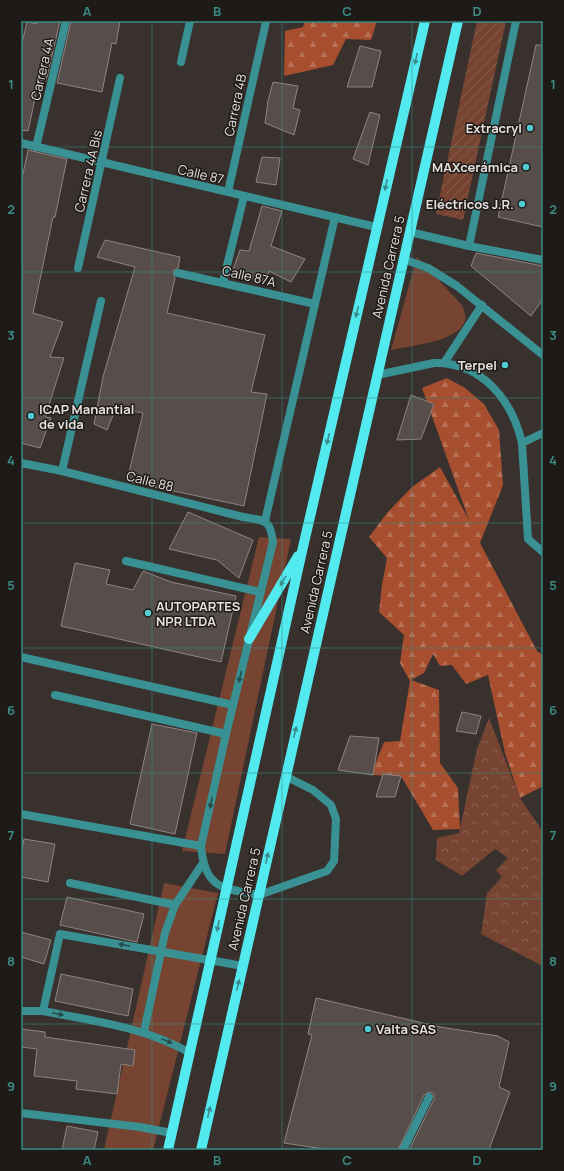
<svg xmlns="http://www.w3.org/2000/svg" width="564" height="1171" viewBox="0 0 564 1171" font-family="Manrope,sans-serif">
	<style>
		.grass { fill: #774432 }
		.forest { fill: url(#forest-firs) }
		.park { fill: url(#park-crowns) }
		.garden { fill: url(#garden-furrows) }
		.building { fill: #574d4a; stroke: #8f8481 }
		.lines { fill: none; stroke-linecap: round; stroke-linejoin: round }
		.service { stroke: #399194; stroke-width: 8 }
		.minor { stroke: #399194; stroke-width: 8 }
		.primary { stroke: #52e9ef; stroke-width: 10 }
		.oneway { fill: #3a8c8e }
		.oneway2 { fill: #284a4a }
		.grid { fill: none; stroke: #3a8b84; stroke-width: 1; stroke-opacity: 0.55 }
		.poi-dot { fill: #51ccd1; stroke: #1d1a18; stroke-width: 1.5 }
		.labels { text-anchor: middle; stroke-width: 3; stroke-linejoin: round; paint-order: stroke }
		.street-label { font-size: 13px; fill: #e5e0de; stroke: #1d1a18 }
		.poi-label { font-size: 13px; font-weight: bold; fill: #e5e0de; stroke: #1d1a18; text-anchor: end }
		.neatline { fill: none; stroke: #3a8b84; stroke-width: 1.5 }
		.grid-label { font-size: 13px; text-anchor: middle; font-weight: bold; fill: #3a8b84 }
	</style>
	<defs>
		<pattern id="forest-firs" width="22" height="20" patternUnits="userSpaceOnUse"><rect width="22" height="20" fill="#a64e2e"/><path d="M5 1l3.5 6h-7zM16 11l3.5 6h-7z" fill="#b67056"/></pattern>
		<pattern id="park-crowns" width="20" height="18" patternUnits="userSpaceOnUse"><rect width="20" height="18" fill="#774432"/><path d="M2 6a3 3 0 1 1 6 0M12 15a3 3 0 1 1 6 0" fill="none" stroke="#8a5f4f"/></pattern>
		<pattern id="garden-furrows" width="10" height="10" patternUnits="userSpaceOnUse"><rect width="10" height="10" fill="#774432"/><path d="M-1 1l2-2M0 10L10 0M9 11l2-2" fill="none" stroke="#8a5f4f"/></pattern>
	</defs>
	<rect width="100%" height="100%" fill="#39312e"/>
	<path class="grass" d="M417,257L461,304C484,340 412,345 391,350Z
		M259,537L291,539L225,854L182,851Z
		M164,883L218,893L153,1150H104Z"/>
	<path class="forest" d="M305,21H377L371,40L346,39L333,65L284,76L285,31L303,27Z
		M447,378L465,388L484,404L499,430L503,485L480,543L537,651L543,655V786L520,798L505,753L488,675L466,684L452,665L440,666L433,654L424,673L411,680L439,690L440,763L458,788L460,829L433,830L401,776L371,775L384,742L400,741L410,681L400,663L404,635L379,612L382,585L387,558L369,537L387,513L412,487L440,467L469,520L422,388Z"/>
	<path class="park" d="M489,718L520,798L543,832V966L481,934L487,893L502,877L496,870L508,858L495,849L462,876L436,860L437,838L459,833L477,749Z"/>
	<path class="garden" d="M477,21H506L463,220L436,214Z"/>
	<path class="building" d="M38,21H60L46,81L39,80L28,131L21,130V47L27,22L37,24Z
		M71,21H120L116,44L112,43L102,92L57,83Z
		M536,45H543V227L498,217Z
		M360,46L381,51L372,87H347Z
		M273,82L298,86L293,108L300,110L294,135L265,123L268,101Z
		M370,112L380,115L368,165L353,159Z
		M28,150L67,159L55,217H53L33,313L63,322L50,357L64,358L45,417L51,418L40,448L21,443V183Z
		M262,157L280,158L276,185L256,182Z
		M262,206L282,211L271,246L305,259L291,282L269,271L266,281L231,275L240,250L249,251Z
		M105,240L180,257L178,268L173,271L175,278L167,313L265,335L251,392L267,394L244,506L127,481L143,413L116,408L107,430L94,424L103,377L135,267L97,257Z
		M476,253L543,266V299L531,316L471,266Z
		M411,395L434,404L421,439L397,440Z
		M188,512L253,540L239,578L217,560L169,549Z
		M75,563L110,570L106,584L133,590L143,571L171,582L236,596L221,662L61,626Z
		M462,712L481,716L476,734L456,731Z
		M152,724L197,733L175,834L130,824Z
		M350,736L379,738L373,775L338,770Z
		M383,774L401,776L395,797H376Z
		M24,839L55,844L48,882L21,877V856Z
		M67,897L144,914L137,942L60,925Z
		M21,932L51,940L44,964L21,957Z
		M61,974L133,989L128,1016L55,1001Z
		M316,998L440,1027L498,1036L509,1042L499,1087L510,1092L489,1150H409L434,1099V1094L429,1092L424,1095L398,1150H331L284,1143L312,1035L308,1034Z
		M21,1029L45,1032V1037L135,1050L133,1066L121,1064L117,1094L76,1089L77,1081L34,1076L37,1049L21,1047Z
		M67,1126L98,1132L94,1150H62Z"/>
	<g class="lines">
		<path class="service" d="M469,246L516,21
			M403,259L428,268L457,286L543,355
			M444,363L482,305
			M377,375L434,363C482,362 512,400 522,443L528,539L543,552
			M522,443L543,433
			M265,521L335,217
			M126,561L260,592
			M21,657L233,705
			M55,695L226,734
			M21,814L201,846
			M70,883L175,905
			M259,895L327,871L334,861L336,819L331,805L313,790L285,776
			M21,1011H43
			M144,1032L165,933L175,905L203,863
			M190,1053C145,1027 93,1021 43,1011L60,934L243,966
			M21,1113L140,1127L172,1133"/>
		<path class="minor" d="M181,62L190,21
			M21,143L376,227
			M36,147L66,21
			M228,192L266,22
			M410,232L469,246L543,260
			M78,268L120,78
			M178,273L315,304
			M223,282L244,196
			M21,463L62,471L243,517C265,521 270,518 273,542L226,734L201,846C205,889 222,888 259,895
			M62,471L101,301
			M403,1150L429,1097"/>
		<path class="primary" d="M249,639L298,556
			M168,1150L303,547L425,21
			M201,1150L458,21"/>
	</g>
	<defs><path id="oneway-solid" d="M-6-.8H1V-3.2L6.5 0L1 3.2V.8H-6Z"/></defs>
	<g class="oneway">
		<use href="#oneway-solid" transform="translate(416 59) rotate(103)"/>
		<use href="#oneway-solid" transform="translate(386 185) rotate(103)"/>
		<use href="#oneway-solid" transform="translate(357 312) rotate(103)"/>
		<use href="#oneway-solid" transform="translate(328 439) rotate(103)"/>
		<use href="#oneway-solid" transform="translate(283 581) rotate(121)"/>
		<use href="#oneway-solid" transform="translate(295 732) rotate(-77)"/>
		<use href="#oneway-solid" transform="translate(267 858) rotate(-77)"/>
		<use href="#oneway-solid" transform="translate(218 926) rotate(102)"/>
		<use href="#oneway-solid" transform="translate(238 985) rotate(-77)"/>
		<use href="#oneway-solid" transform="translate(209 1112) rotate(-77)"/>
	</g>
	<g class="oneway2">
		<use href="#oneway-solid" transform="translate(240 677) rotate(103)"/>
		<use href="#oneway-solid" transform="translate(211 803) rotate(102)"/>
		<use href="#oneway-solid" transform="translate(124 945) rotate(-170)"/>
		<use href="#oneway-solid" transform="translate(58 1014) rotate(12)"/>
		<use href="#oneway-solid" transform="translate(167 1041) rotate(22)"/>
	</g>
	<path class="grid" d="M152,21V1150M282,21V1150M412,21V1150M21,147H543M21,272H543M21,398H543M21,523H543M21,648H543M21,773H543M21,899H543M21,1024H543"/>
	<g class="poi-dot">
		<circle cx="530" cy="128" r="4"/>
		<circle cx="526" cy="167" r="4"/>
		<circle cx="522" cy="204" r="4"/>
		<circle cx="505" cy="365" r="4"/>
		<circle cx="31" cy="416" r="4"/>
		<circle cx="148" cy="613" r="4"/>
		<circle cx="368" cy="1029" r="4"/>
	</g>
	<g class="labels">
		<g class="street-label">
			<text transform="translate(42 69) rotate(-77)" y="5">Carrera 4A</text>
			<text transform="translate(235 105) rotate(-78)" y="5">Carrera 4B</text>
			<text transform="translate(88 171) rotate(-77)" y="5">Carrera 4A Bis</text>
			<text transform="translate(201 174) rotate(13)" y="5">Calle 87</text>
			<text transform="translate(388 267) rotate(-77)" y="5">Avenida Carrera 5</text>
			<text transform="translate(249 276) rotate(13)" y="5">Calle 87A</text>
			<text transform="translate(150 481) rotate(14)" y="5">Calle 88</text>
			<text transform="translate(316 582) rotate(-77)" y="5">Avenida Carrera 5</text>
			<text transform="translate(244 899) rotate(-77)" y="5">Avenida Carrera 5</text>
		</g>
		<g class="poi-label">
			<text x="522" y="133">Extracryl</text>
			<text x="518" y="172">MAXcerámica</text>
			<text x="514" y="209">Eléctricos J.R.</text>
			<text x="497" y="370">Terpel</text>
			<text x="39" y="414" text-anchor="start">ICAP Manantial<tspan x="39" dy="15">de vida</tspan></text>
			<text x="156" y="611" text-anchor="start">AUTOPARTES<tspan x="156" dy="15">NPR LTDA</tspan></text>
			<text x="376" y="1034" text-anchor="start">Valta SAS</text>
		</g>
	</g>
	<rect width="564" height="1171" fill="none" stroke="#1d1a18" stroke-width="44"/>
	<rect x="22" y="22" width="520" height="1127" class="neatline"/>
	<g class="grid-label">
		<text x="87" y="16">A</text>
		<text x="217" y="16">B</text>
		<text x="347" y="16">C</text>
		<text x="477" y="16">D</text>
		<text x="11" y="89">1</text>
		<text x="553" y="89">1</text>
		<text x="11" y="214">2</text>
		<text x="553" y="214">2</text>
		<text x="11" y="340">3</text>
		<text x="553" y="340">3</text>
		<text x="11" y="465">4</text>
		<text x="553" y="465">4</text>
		<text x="11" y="590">5</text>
		<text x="553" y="590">5</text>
		<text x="11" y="715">6</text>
		<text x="553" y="715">6</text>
		<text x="11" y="840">7</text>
		<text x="553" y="840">7</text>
		<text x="11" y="966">8</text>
		<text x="553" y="966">8</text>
		<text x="11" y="1091">9</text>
		<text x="553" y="1091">9</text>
		<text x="87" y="1165">A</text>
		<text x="217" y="1165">B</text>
		<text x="347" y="1165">C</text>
		<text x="477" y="1165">D</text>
	</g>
</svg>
